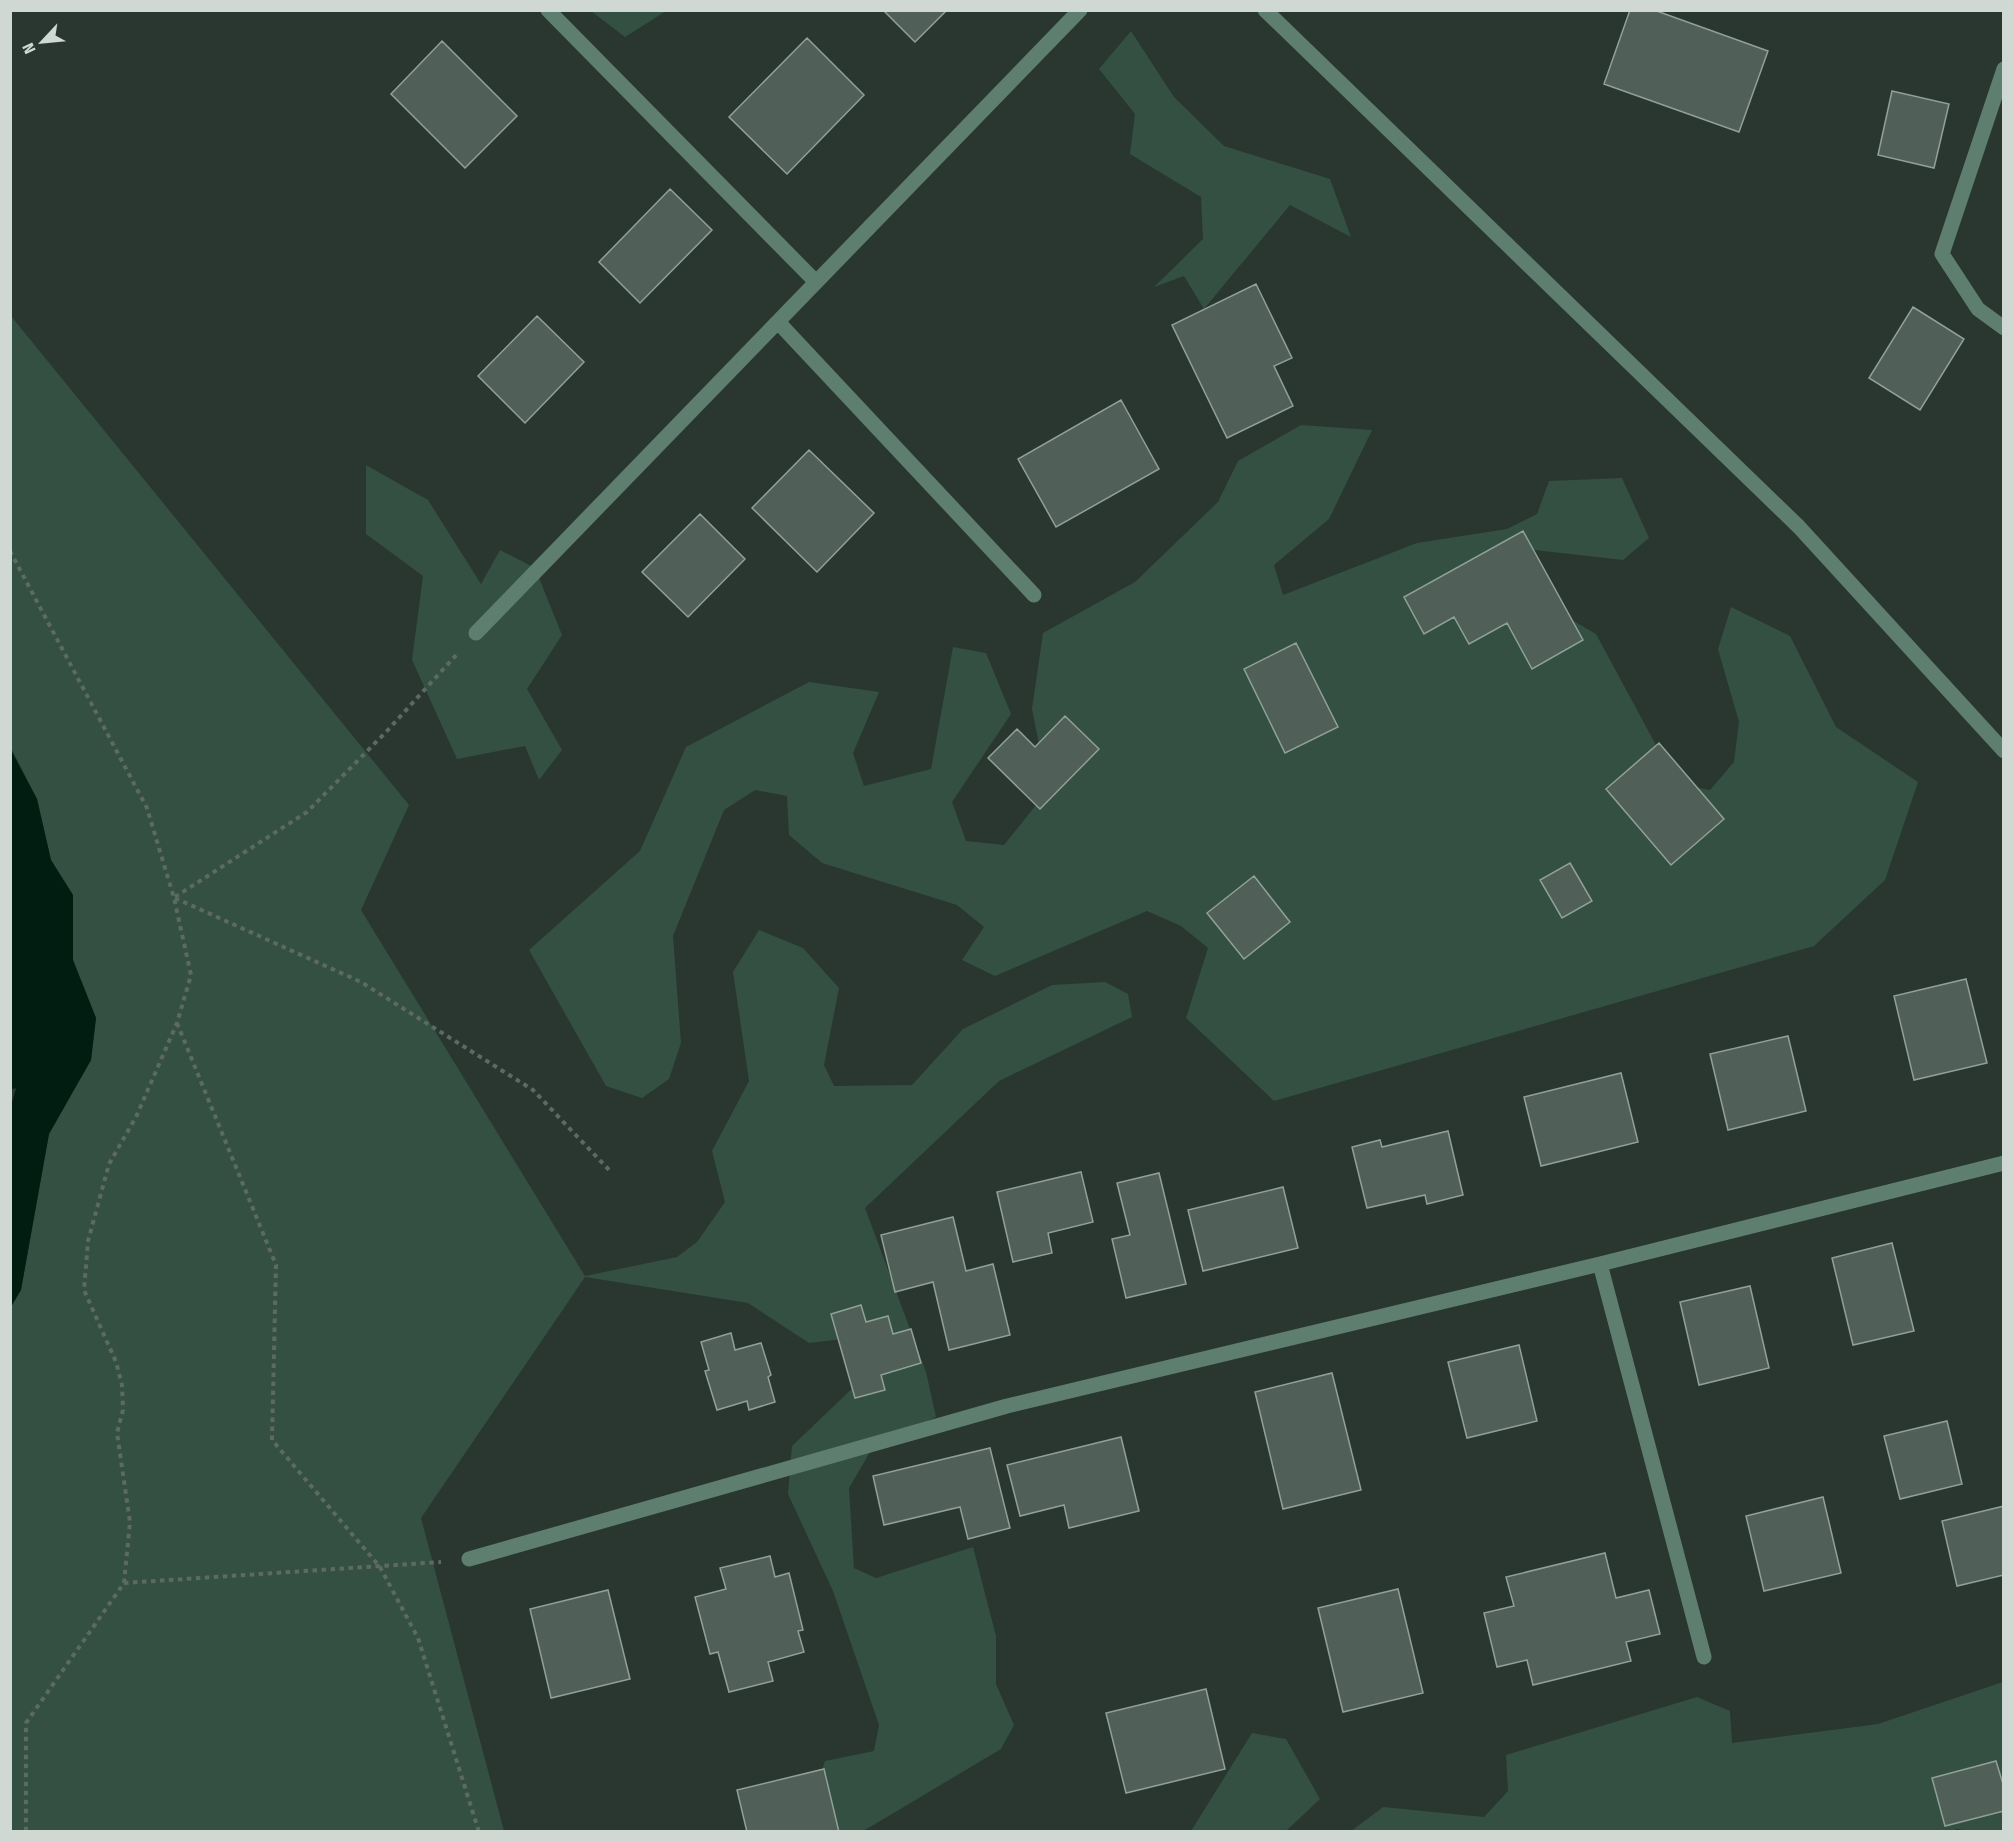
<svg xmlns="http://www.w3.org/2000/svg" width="2014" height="1842" viewBox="0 0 2014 1842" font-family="'Fira Sans Condensed',sans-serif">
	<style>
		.green { fill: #335043 }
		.water { fill: #011d12 }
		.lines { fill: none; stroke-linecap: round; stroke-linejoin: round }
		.river { stroke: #011d12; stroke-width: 72 }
		.building { fill: #505f58; stroke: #90a198; stroke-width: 1.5 }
		.path { stroke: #5d6a63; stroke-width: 4; stroke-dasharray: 4.5 4.5; stroke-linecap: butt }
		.minor { stroke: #5e7f70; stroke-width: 15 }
	</style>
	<rect width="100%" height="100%" fill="#293730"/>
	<path class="green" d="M591,11H666L625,37Z
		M1131,31L1174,97L1224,146L1330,179L1351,237L1290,205L1204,309L1184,276L1154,287L1203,239L1201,197L1130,154L1135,114L1099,69Z
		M11,316L409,805L361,910L585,1276L677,1257L697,1242L725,1202L712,1151L749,1081L733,972L759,930L803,948L839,988L824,1065L834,1086L912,1085L963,1029L1052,985L1105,982L1128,994L1132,1017L999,1081L865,1208L926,1372L936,1417L873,1447L849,1488L854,1568L876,1578L973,1547L996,1636V1684L1014,1725L1001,1749L865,1830H839L817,1786L825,1761L874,1751L879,1725L833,1591L788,1494L792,1446L862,1379L884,1334L809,1343L748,1303L585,1277L421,1518L504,1831H11L10,1307L21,1290L49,1134L91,1060L96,1018L73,960V895L51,860L37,799L11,748Z
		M1301,425L1372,430L1329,519L1274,565L1283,595L1417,543L1507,529L1537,514L1549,481L1622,478L1649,538L1623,560L1517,548L1532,597L1596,634L1677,784L1710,790L1734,762L1739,722L1718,649L1731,607L1790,636L1836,727L1918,782L1885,880L1814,946L1274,1101L1186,1018L1208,948L1181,926L1147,911L995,976L962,960L984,927L957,905L822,863L789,835L787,796L755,790L724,810L673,936L681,1043L669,1079L642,1098L606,1086L529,950L640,851L686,747L809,682L879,692L853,753L864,786L931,769L953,647L986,653L1011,714L952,802L966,841L1004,845L1048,790L1032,709L1043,633L1135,582L1218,502L1238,461Z
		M366,465L428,500L481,584L500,550L535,568L562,635L527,689L562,750L539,780L525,746L457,759L412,660L423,576L366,534Z
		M2003,1682V1831H1972L1956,1829L1953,1832H1350L1383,1807L1484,1817L1508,1791L1506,1755L1697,1697L1730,1711L1732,1743L1878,1724Z
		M1252,1733L1286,1739L1320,1799L1286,1831H1191Z"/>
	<path class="water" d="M10,748L37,799L51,860L73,895V960L96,1018L91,1060L49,1134L21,1290L11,1307L10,1109L21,1072V993L14,930L10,921Z"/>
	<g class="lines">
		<path class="river" d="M10,943L28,1026L10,1053"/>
	</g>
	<path class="building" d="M883,10H947L915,42Z
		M1630,10H1654L1768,51L1739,132L1604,84Z
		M807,38L864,95L787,174L729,117Z
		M442,41L517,116L465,168L391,94Z
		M1892,91L1949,104L1934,168L1878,155Z
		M670,189L712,230L640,303L599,262Z
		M1256,284L1292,358L1274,366L1293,406L1227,438L1172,325Z
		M1913,307L1964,339L1920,410L1869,378Z
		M537,316L584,362L525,423L478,376Z
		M1121,400L1159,469L1056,527L1018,459Z
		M809,450L874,513L817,572L752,508Z
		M700,514L745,559L688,617L642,572Z
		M1523,531L1583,640L1532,669L1507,623L1469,644L1454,617L1424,634L1404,597Z
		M1296,643L1338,727L1285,753L1244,669Z
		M1065,716L1099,749L1040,809L988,758L1017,729L1035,747Z
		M1659,743L1724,819L1671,865L1606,789Z
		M1570,863L1592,901L1562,918L1540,880Z
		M1254,876L1290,922L1244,959L1207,913Z
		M1966,979L1987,1063L1914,1080L1894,996Z
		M1788,1036L1806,1111L1728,1130L1710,1054Z
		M1621,1073L1638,1142L1541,1166L1524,1097Z
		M1448,1131L1463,1195L1427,1204L1425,1195L1367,1208L1352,1147L1380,1140L1382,1147Z
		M1081,1172L1093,1222L1048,1233L1052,1253L1013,1262L997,1192Z
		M1159,1173L1186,1284L1126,1298L1112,1239L1130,1235L1117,1183Z
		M1283,1187L1298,1248L1203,1271L1188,1210Z
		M953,1217L966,1271L993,1264L1010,1335L949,1350L933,1282L895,1292L881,1235Z
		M1892,1243L1914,1331L1853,1345L1832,1258Z
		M1750,1286L1769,1368L1699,1385L1680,1302Z
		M861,1305L866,1322L888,1316L893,1334L911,1329L921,1363L881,1375L885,1390L855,1398L831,1314Z
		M731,1333L735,1350L761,1343L771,1375L768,1377L775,1402L749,1410L747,1401L717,1410L705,1371L709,1370L701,1342Z
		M1519,1345L1537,1421L1467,1438L1448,1362Z
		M1332,1373L1361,1490L1283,1509L1255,1392Z
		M1947,1421L1962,1484L1900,1499L1884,1436Z
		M1121,1437L1139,1511L1069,1528L1064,1505L1020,1516L1007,1465Z
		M990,1448L1010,1528L968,1539L960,1507L884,1525L873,1476Z
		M1823,1497L1841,1573L1764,1591L1746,1516Z
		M2004,1506V1575L1957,1586L1942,1521Z
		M1605,1553L1616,1598L1649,1590L1660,1634L1626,1642L1631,1661L1533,1685L1527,1660L1497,1667L1484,1613L1514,1606L1506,1577Z
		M770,1556L775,1577L789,1573L803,1630L798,1631L804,1652L768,1662L773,1681L729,1692L718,1652L710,1654L695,1597L726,1589L720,1568Z
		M1398,1589L1423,1693L1343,1712L1318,1608Z
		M608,1590L630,1679L551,1698L530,1609Z
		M1206,1689L1225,1769L1126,1793L1106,1713Z
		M1996,1761L2004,1787V1811L1945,1826L1932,1778Z
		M824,1769L839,1832H747L737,1790Z"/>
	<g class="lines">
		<path class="path" d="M10,551L147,808L174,898L191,975L177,1023L136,1117L109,1164L88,1241L84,1290L116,1362L122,1385L123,1410L117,1433L130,1522L124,1583L26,1723V1832
			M175,897L307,812L387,731L458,653
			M175,898L361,982L533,1090L611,1172
			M177,1023L276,1265L272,1440L380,1567L418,1638L479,1832
			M124,1583L441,1562"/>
		<path class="minor" d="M548,10L816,282
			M1265,10L1799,527L2004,751
			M2004,69L1942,254L1978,309L2004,328
			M778,322L1034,595
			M476,633L1080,10
			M1600,1264L1704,1657
			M469,1559L1007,1406L1600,1264L2004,1163"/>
	</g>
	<rect width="2014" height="1842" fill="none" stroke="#cfd8d3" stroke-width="24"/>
	<g transform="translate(42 42) rotate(244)" stroke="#293730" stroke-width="4.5" paint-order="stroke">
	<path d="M0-4.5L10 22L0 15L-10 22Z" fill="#cfd8d3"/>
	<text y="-9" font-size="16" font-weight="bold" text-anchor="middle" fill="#cfd8d3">N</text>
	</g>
</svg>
